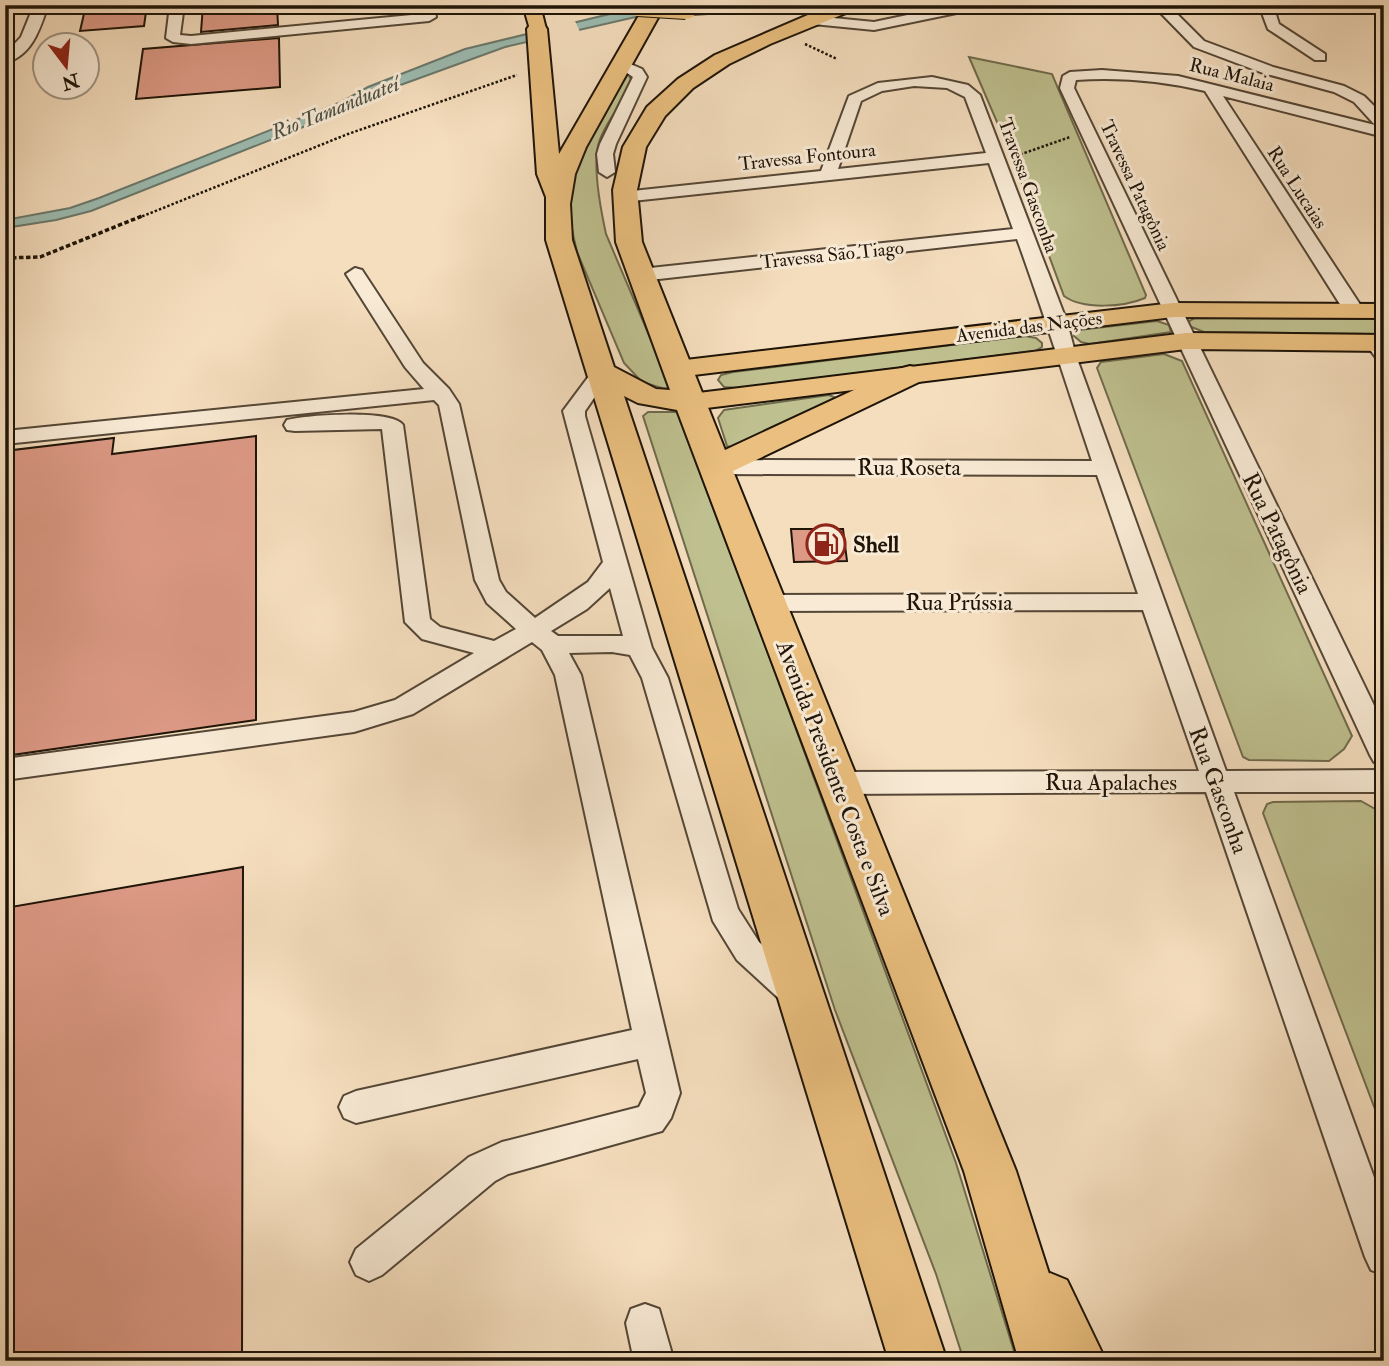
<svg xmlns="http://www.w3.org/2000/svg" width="1389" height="1366" viewBox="0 0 1389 1366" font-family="'IM FELL Double Pica',serif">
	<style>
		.green { fill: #bfc08f; stroke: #6e6a4c; stroke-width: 2 }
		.water { fill: #9cbcb1; stroke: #6a796d; stroke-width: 2 }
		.pier { fill: #f5debe }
		.building { fill: #dc9985; stroke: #1e1408; stroke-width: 2 }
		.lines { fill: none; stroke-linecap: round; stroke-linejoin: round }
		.minor-casing { stroke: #544636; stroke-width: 4 }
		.major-casing { stroke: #1e1408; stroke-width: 4 }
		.highway-casing { stroke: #1e1408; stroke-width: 4 }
		.path-far1 { stroke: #1e1408; stroke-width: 2.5; stroke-dasharray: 2.5 2; stroke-linecap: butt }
		.path { stroke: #1e1408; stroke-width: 3.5; stroke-dasharray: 4.5 2.5; stroke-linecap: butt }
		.minor { fill: #f8ead5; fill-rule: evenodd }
		.major { fill: #eabf7f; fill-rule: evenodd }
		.highway { fill: #eabf7f; fill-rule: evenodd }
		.highway-bridge-casing { stroke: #1e1408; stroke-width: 24; stroke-linecap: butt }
		.highway-bridge { stroke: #eabf7f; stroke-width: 22 }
		.labels { text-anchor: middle; stroke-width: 6; stroke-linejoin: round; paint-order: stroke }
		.far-street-label { font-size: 19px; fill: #1e1408; stroke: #f8ead5 }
		.far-water-label { font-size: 21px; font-style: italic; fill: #4a4f43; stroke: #f8ead5 }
		.street-label { font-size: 23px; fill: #1e1408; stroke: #f8ead5 }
		.poi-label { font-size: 23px; font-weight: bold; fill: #1e1408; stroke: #f8ead5; text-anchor: start }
	</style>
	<rect width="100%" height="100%" fill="#f5debe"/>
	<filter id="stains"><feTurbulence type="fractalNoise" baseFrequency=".00286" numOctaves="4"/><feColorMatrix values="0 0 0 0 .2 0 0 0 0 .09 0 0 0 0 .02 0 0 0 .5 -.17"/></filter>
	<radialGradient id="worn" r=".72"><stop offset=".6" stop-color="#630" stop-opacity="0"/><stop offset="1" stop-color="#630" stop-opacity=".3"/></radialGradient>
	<path class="green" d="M969,57L1052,74L1146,295L1145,298C1124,307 1083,310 1064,296L1013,159Z
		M628,73L633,84C623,101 602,128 598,146C593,169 601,211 606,234L671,387L665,389L642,382L624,363L577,252L571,225V188L574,175L584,147L625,74Z
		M1195,318L1384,319V334L1204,332L1189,326L1188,322Z
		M1157,321L1169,325L1171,332L1090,344L1081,342L1074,336V332L1079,330Z
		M1025,336L1036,338L1042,343V347L1035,351L738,388L724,387L718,380L721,375L733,372Z
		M1164,354L1182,361L1352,736L1344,749L1329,761L1249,760L1243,757L1097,368L1101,362Z
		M829,395L834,397L835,400L733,448L727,446L718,418L724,410Z
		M648,412H676L680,415L956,1163L1017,1361H964L936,1274L835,1010L643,416Z
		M1361,801L1384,814V1133L1263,813L1267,804L1273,802Z"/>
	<path class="water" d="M647,5H688L505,47L373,95L341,112L91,211L56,220L5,228V220L70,208L99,198L341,102L368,87L465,49Z"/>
	<path class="pier" d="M575,21L581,34L530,45L529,31Z"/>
	<path class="building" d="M86,5H147L144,26L80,31Z
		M203,5H277L278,25L201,32Z
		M279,38L280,87L136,99L143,49Z
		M256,436V720L5,756V451L114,438L112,454Z
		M791,529H843L847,561L794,562Z
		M243,867L242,1361H5V908Z"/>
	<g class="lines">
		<g class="minor-casing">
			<path id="minor" d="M34,5H48C40,29 32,56 5,63V54L21,37Z
				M170,5H184L180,35L191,36L422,14L420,5H434L436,17L429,21L191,44L173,42L166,38Z
				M955,5H983L976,9L874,30L813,24L806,20L813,16L874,22Z
				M1153,5H1168L1204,41L1273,67L1344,86L1364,96L1384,116V137L1223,96L1363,309L1353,315L1343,309L1205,91C1163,81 1119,77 1076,80L1074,88L1384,726V765L1374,762L1370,755L1060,88L1063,76L1070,72L1102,70L1178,76L1375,125L1354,102L1334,92L1263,73L1194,47Z
				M1259,5H1273L1279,24L1325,54V60H1315L1268,29Z
				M621,60L642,69L647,77L616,144L613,154L615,172L607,177L599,172L597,154L600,144L633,77L614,64Z
				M932,77L968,85L980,95L1067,322L1076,356L1226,771L1384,770V792H1234L1384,1205V1275L1371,1270L1365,1257L1206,792L838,794L828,791L824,783L828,775L838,772L1199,771L1143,610L767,611L758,609L755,603L758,597L767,595L1138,594L1097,475L715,474L707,472L704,467L707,462L715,460L1092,461C1067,387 1044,313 1017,239L641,281L632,275L641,269L1013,229L989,163L623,202L614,197L623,192L821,171L849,96L878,83ZM914,86L947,88L965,97L986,153L838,169L861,101L882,91Z
				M355,268L362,270L423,363L449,389L459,404L499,580L506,592L535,618L588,582L603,562L563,411L595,368H609L612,372L585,411V416L652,648L668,678L738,909L759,942L807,984L812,994L807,1004L796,1008L785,1004L737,960L713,921L642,678L630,655L612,652L569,653L581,675L680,1093L671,1118L662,1131L508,1174L495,1181L382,1275L369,1281L356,1275L350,1262L356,1249L469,1157L502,1142L639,1107L646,1093L638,1059L356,1123L344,1118L339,1107L344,1096L356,1091L632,1030L555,675L542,650L532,642L413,714L354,732L5,780V759L354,712L395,700L474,653L422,639L405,622L382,429L295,431L287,430L284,425L287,420C307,415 391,409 403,425L430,619L440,627L494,641L516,629L487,603L475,580L439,405L434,400L5,444V431L424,389L405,367L346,274ZM610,588L623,636H558L551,631L587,609Z
				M1375,337L1384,341V361L1377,359L1365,343L1368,339Z
				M645,1304L659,1309L674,1361H634L626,1323L631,1309Z"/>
		</g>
		<g class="major-casing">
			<path id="major" d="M523,5H540L546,29L543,33H531Z
				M1173,303L1384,304V318L1173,317L677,377L668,374L664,369L668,364L677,361Z
				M1186,333L1384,335V351L1186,349L690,410L681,408L677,402L681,396L690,394Z
				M1050,1273L1067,1280L1106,1361H1055L1026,1297L1033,1280Z"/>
		</g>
		<g class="highway-casing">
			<path id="highway" d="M645,5H665L586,147L575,174L570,204L572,240L614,367L656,389L670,390L616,242L613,190L623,147L647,107L678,79L715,55L831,5H859L856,9L770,44L729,64L693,88L665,116L646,147L637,190L642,242L725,450L899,369L910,366L921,369L925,375L921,381L733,471L1016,1171L1077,1361H1019L964,1171L677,410L638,403L624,396L947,1361H889L546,240V197L537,174L527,29L530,25H544L547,29L559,154Z
				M678,5H762L752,11L686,14L679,12L676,8Z"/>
		</g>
		<path class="path-far1" d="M805,44L837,59
			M1016,156L1070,137
			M138,218L348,134L517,75"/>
		<path class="path" d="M5,258L40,257L142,216"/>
		<use href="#minor" class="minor"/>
		<use href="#major" class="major"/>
		<use href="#highway" class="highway"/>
		<g class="highway-bridge-casing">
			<path id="highway-bridge" d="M638,5L686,8"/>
		</g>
		<use href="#highway-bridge" class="highway-bridge"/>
	</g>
	<defs>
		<g id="fuel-ring" transform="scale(2.0125)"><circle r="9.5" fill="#f8ead5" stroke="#8f2418" stroke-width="1.5"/><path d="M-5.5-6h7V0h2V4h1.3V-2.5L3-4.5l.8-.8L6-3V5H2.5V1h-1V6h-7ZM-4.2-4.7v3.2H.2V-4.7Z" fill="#8f2418"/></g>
	</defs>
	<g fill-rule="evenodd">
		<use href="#fuel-ring" x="826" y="544"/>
	</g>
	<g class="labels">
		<g class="far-street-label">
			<text transform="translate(1232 74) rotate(14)" y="7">Rua Malaia</text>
			<text transform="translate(807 156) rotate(-6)" y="7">Travessa Fontoura</text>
			<text transform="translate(1029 185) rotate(70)" y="7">Travessa Gasconha</text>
			<text transform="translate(1136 185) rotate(65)" y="7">Travessa Patagônia</text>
			<text transform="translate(1298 187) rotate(57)" y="7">Rua Lucaias</text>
			<text transform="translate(832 254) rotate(-6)" y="7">Travessa São Tiago</text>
			<text transform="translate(1029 326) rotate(-7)" y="7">Avenida das Nações</text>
		</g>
		<g class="far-water-label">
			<text transform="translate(335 108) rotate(-22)" y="7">Rio Tamanduateí</text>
		</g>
		<g class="street-label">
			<text x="909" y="475">Rua Roseta</text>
			<text transform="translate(1278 533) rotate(64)" y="8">Rua Patagônia</text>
			<text x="959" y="610">Rua Prússia</text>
			<text transform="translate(836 778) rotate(69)" y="8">Avenida Presidente Costa e Silva</text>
			<text x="1111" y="790">Rua Apalaches</text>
			<text transform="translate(1219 790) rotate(70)" y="8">Rua Gasconha</text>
		</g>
		<g class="poi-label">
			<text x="853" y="552">Shell</text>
		</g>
	</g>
	<rect width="1389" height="1366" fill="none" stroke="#f5debe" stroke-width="28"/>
	<rect x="7" y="7" width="1375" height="1352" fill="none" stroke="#1e1408" stroke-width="3.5"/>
	<rect x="14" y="14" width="1361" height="1338" fill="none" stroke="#1e1408" stroke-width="2"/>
	<g transform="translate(66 66) rotate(164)"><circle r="33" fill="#f8ead5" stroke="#a19483" stroke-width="2"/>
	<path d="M0-5L12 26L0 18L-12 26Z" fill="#8f2418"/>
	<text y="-10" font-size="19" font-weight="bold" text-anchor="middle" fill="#1e1408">N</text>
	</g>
	<rect width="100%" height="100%" filter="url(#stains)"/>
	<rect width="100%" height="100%" fill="url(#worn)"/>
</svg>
